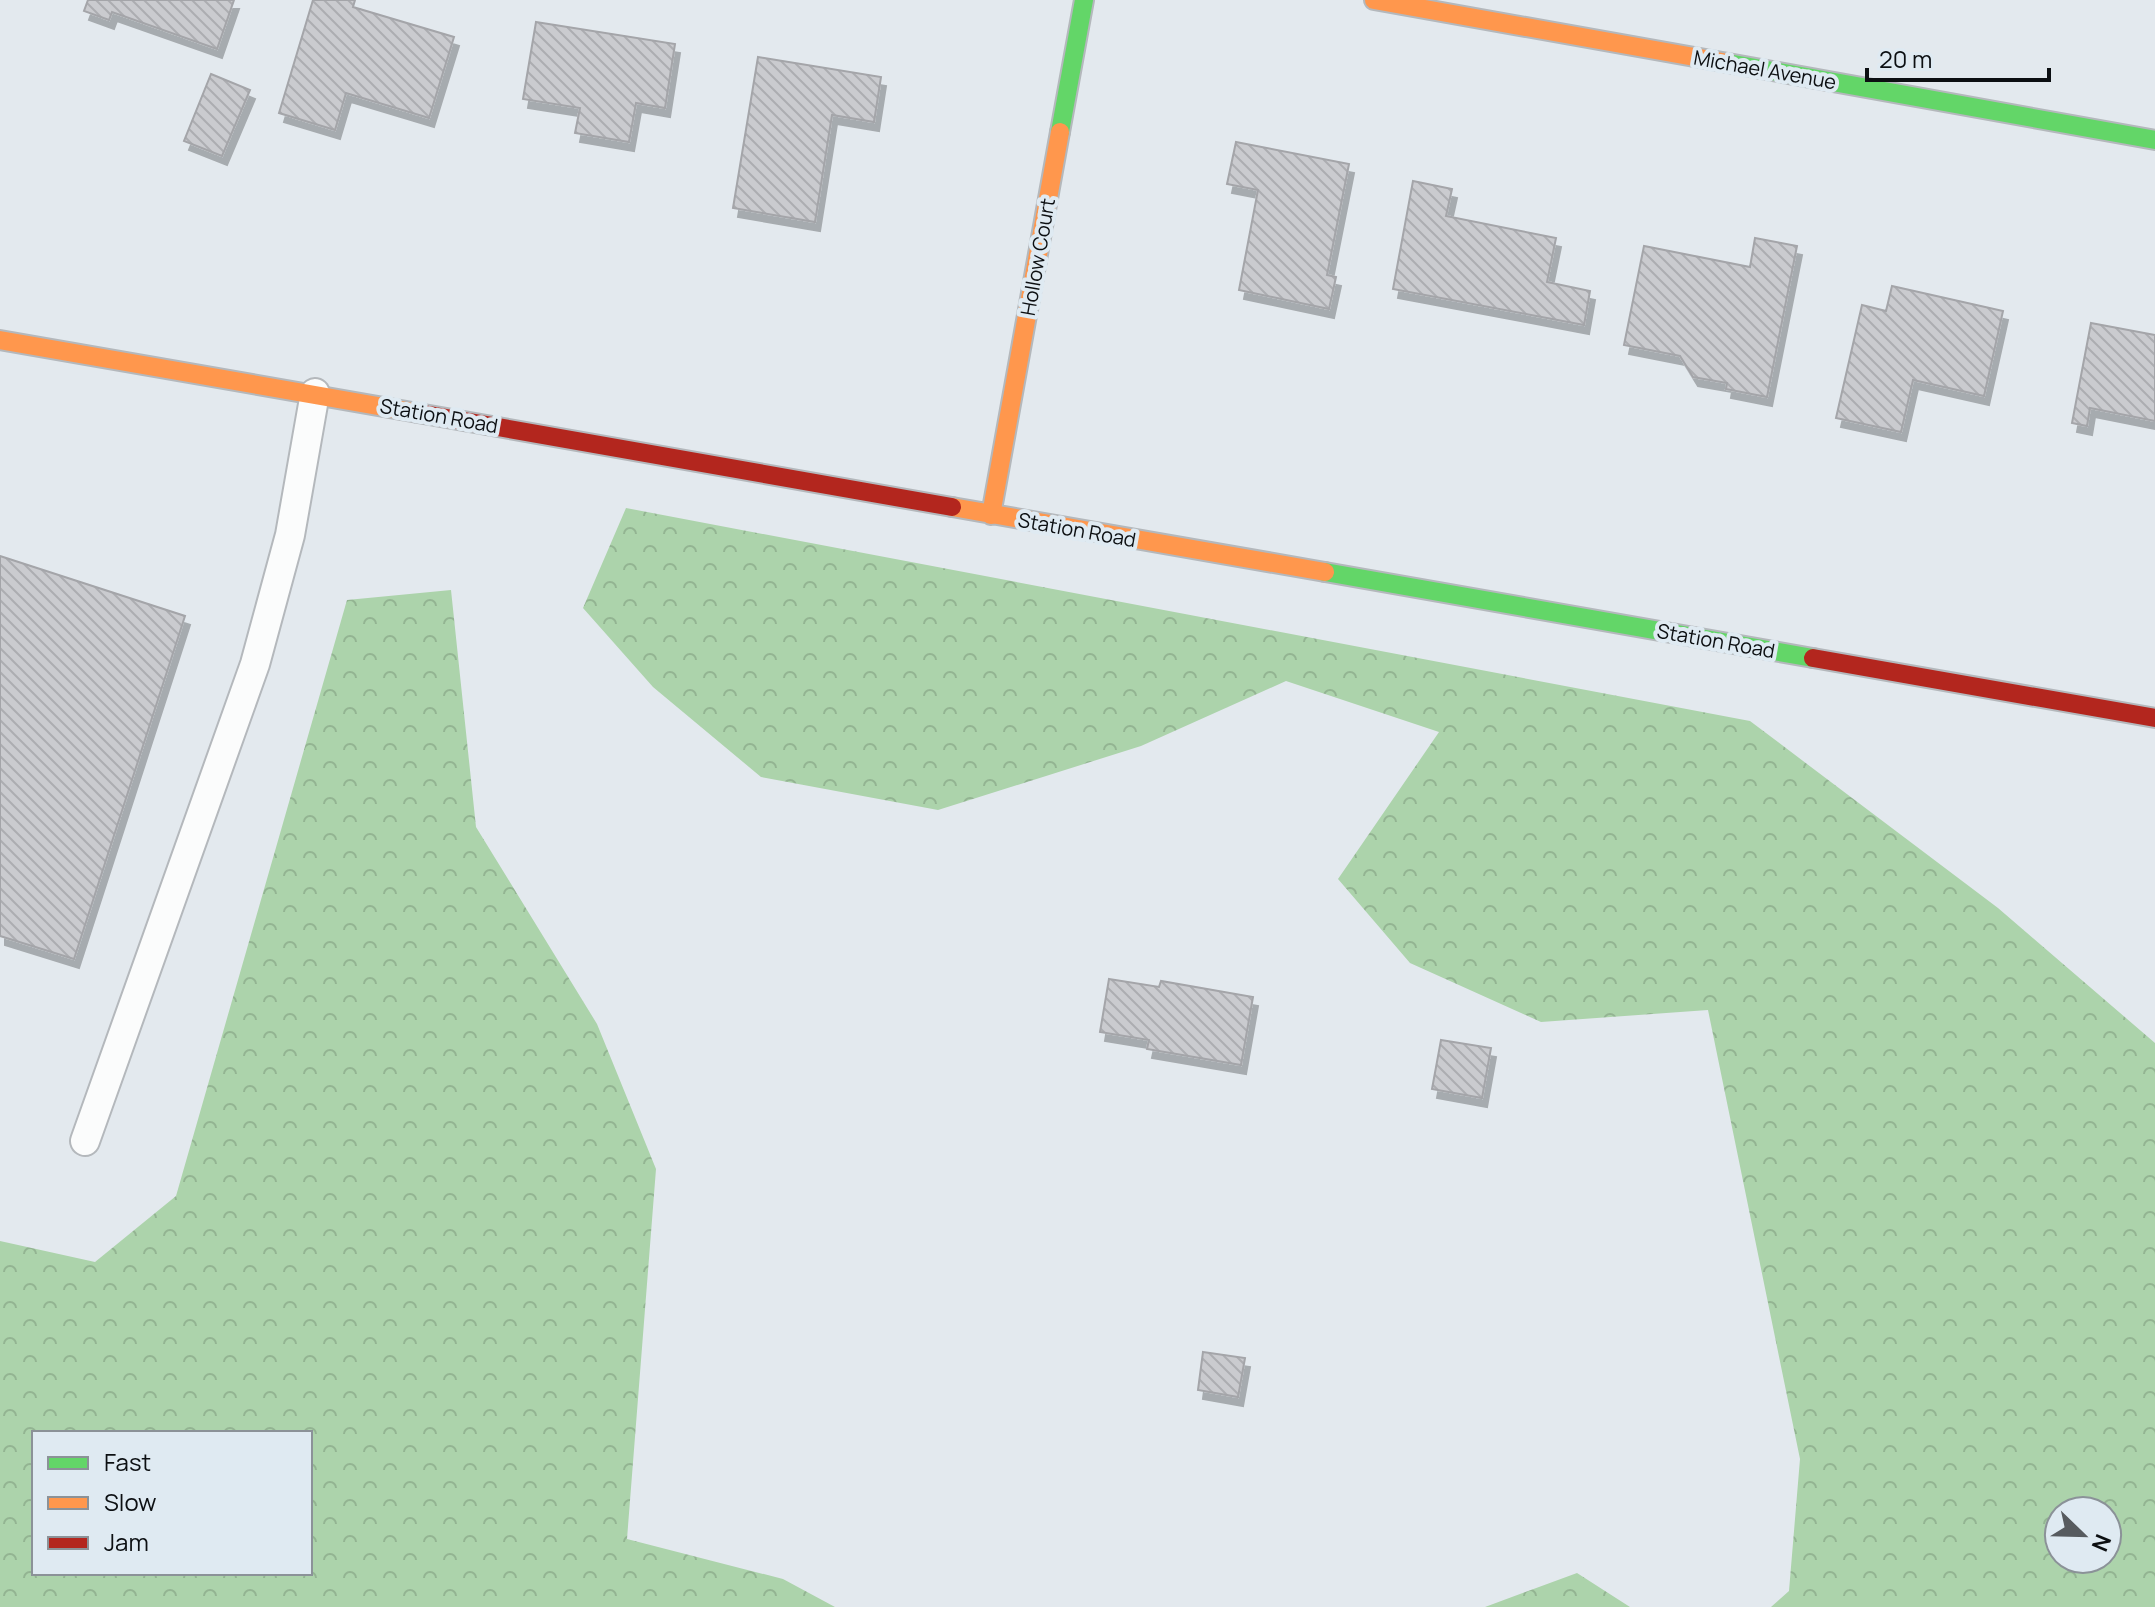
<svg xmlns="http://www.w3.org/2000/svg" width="2155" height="1607" viewBox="0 0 2155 1607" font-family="Manrope,sans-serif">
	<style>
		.forest { fill: url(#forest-crowns); fill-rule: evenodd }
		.building { fill: url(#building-back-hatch); stroke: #a4a5a9; stroke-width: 2; filter: url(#shadow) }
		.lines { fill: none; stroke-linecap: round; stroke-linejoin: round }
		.lane-casing { stroke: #b4b8bc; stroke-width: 32 }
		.fast-casing { stroke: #b4b8bc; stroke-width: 22 }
		.slow-casing { stroke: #b4b8bc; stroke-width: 22 }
		.jam-casing { stroke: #b4b8bc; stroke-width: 22 }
		.lane { stroke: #fbfcfc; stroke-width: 28 }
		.fast { stroke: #63d668; stroke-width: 18 }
		.slow { stroke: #ff974d; stroke-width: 18 }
		.jam { stroke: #b3261e; stroke-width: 18 }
		.labels { text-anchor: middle; stroke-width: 8; stroke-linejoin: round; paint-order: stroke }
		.street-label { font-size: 20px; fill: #0c0f12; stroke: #dfeaf2 }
	</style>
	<defs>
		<pattern id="forest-crowns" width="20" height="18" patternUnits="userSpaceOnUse" patternTransform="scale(2)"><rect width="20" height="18" fill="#acd3ab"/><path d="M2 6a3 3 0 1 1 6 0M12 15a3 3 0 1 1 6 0" fill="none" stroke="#93b492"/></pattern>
		<pattern id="building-back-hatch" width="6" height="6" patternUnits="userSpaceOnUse" patternTransform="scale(2)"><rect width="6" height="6" fill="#cacbcf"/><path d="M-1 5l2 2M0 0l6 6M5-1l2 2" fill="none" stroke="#acadb1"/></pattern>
		<filter id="shadow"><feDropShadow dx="5" dy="9" stdDeviation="0" flood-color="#0004"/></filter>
	</defs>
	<rect width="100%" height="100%" fill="#e3e9ee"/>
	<path class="forest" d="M626,508L1750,721L1998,908L2155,1043V1607H1771L1789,1591L1800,1459L1708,1010L1541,1022L1410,963L1338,879L1439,732L1286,681L1141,746L938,810L761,777L653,687L583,608ZM2059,1511H2107V1559H2059Z
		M451,590L476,827L597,1024L656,1169L627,1539L783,1579L835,1607H0V1241L95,1262L176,1196L347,600ZM310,1433V1573H34V1433Z
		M1577,1573L1630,1607H1485Z"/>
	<path class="building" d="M88,0H234L217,49L112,12L109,20L84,11Z
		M313,0H355L353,7L454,37L429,118L346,93L335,130L279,113Z
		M536,22L675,44L665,108L636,103L629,142L575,133L580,108L523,99Z
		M758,57L881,77L874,122L832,115L815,222L733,208Z
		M211,74L250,90L222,156L184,141Z
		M1236,142L1349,164L1327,275L1336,277L1329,309L1239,290L1258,190L1227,184Z
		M1413,181L1452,189L1446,216L1556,238L1547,282L1590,291L1584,325L1393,289Z
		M1755,238L1797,246L1767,397L1726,389L1727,383L1693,377L1680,356L1624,345L1644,246L1750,267Z
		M1892,286L2003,311L1984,396L1913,380L1901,432L1836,418L1862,305L1886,311Z
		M2091,323L2155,335V421L2090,408L2087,426L2072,423Z
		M0,556L185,616L74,959L0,936Z
		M1109,979L1159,987L1161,981L1253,997L1241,1065L1147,1049L1149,1040L1100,1032Z
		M1441,1040L1491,1048L1482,1098L1432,1089Z
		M1203,1352L1245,1358L1238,1397L1198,1390Z"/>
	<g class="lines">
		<g class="lane-casing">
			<path id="lane" d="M85,1141L255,664L290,535L315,393"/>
		</g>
		<g class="fast-casing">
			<path id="fast" d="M1728,63L2155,140
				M1060,132L1084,0
				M1325,572L1813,658"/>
		</g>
		<g class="slow-casing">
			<path id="slow" d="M1374,0L1728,63
				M0,340L418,413
				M952,507L1325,572
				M991,515L1060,132"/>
		</g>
		<g class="jam-casing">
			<path id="jam" d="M418,413L952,507
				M1813,658L2155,718"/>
		</g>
		<use href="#lane" class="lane"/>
		<use href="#fast" class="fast"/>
		<use href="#slow" class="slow"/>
		<use href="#jam" class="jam"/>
	</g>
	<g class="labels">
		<g class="street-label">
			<text transform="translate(1765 70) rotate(10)" y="7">Michael Avenue</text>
			<text transform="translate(1038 257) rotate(-80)" y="7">Hollow Court</text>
			<text transform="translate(439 416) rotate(10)" y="7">Station Road</text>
			<text transform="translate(1077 530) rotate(10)" y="7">Station Road</text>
			<text transform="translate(1716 641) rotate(10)" y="7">Station Road</text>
		</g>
	</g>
	<rect x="32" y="1431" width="280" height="144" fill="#dfeaf2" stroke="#8b9298" stroke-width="2"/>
	<rect x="48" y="1457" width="40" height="12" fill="#63d668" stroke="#8b9298" stroke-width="2"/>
	<text x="104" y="1471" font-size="24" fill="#0c0f12">Fast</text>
	<rect x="48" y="1497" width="40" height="12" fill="#ff974d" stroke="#8b9298" stroke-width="2"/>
	<text x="104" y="1511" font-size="24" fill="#0c0f12">Slow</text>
	<rect x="48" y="1537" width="40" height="12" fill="#b3261e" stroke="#8b9298" stroke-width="2"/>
	<text x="104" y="1551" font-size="24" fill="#0c0f12">Jam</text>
	<g transform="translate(2083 1535) rotate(113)"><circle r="38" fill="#dfeaf2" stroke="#8b9298" stroke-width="2"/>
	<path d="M0-6L14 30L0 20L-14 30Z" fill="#575b5f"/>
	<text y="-12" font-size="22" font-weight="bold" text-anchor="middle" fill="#0c0f12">N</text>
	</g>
	<path d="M1867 68v12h182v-12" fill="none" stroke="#0c0f12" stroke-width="4"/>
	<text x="1879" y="68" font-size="24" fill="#0c0f12" stroke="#dfeaf2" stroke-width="6" paint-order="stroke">20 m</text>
</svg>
